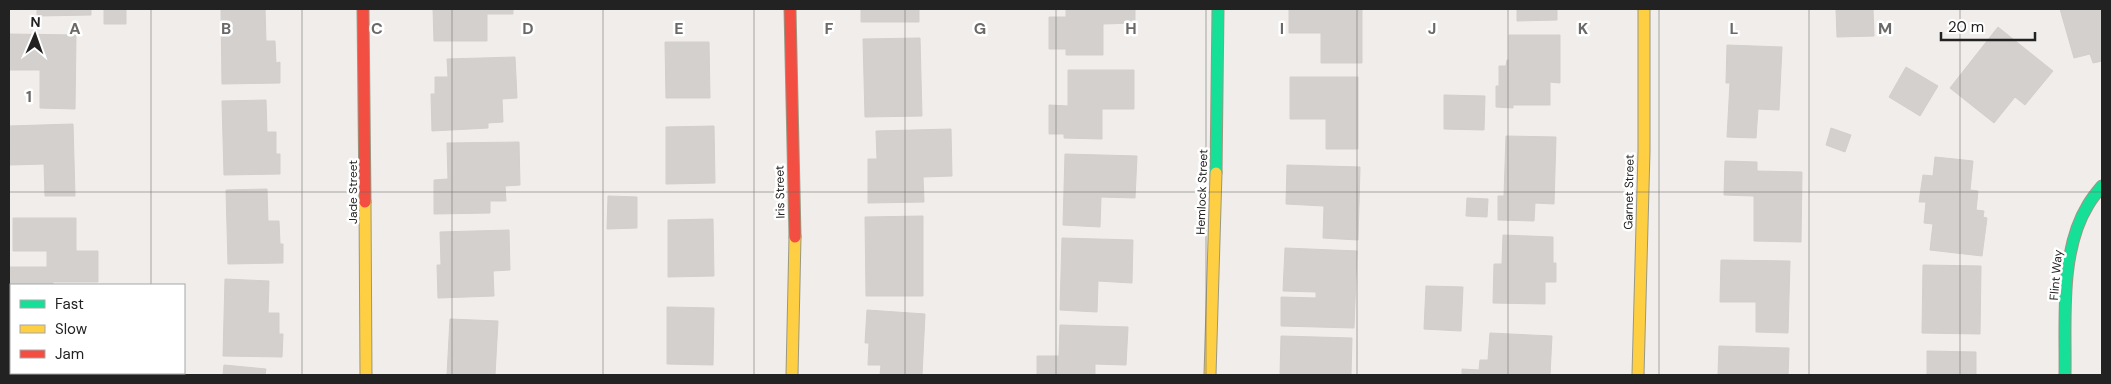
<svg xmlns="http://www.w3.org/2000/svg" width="2111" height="384" viewBox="0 0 2111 384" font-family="'DM Sans',sans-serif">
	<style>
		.building { fill: #d3d0ce; stroke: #d3cfcc }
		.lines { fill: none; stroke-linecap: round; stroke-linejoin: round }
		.fast-casing { stroke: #9a9882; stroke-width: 13 }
		.slow-casing { stroke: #9a9882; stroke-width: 13 }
		.jam-casing { stroke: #9a9882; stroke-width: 13 }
		.fast { stroke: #16e098; stroke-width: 11 }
		.slow { stroke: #ffcf43; stroke-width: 11 }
		.jam { stroke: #f24e42; stroke-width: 11 }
		.grid { fill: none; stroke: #6a6968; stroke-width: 1; stroke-opacity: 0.55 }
		.labels { text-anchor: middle; stroke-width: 5; stroke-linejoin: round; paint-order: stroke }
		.street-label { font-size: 12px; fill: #222; stroke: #fff }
		.grid-label { font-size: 16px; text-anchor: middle; font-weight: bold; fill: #6a6968; stroke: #fff; stroke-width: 5; stroke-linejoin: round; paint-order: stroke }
	</style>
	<rect width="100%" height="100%" fill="#f0edeb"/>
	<path class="building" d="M37,9H91V15L37,16Z
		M104,9H126V24H104Z
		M221,9H265L266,41H275L276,63L280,62V83L222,84Z
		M433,9H513V14H487V41H434Z
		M861,9H919V22H861Z
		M1066,9H1135V23L1103,24V55H1066V49H1049V17H1066Z
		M1289,9H1362V63H1321V33H1289Z
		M1517,9H1557V20L1517,21Z
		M1836,9H1873L1874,36L1837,37Z
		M2060,9H2102V61L2093,63L2090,54L2074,58Z
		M1998,27L2053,71L2025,105L2015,97L1994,123L1950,88Z
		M9,34L76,35L75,109L40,108V70H9Z
		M1509,35H1560V83L1550,82V105H1513V108L1496,107V86H1499V66H1506L1507,60H1509Z
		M920,38L922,116L865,117L863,39Z
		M665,42H709L710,98H666Z
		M1727,45L1782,47L1779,110L1758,109L1756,138L1727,137L1730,83H1726Z
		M515,57L517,98L502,99L503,122L488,123V128L432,131L431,94H435V77H448L447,59Z
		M1906,67L1938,86L1920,116L1889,97Z
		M1068,70H1134V109H1102V139L1064,138V134H1049V105L1068,106Z
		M1290,77H1358V149H1326V119H1290Z
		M1444,95L1485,96L1484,130L1444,129Z
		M266,100L267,132H276V154H280V174L224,175L222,101Z
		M73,124L75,196H45L44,164L10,165L9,126Z
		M714,126L715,183L666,184V127Z
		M1831,128L1851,135L1845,152L1826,145Z
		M951,129L952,176L923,177L924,202L868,203V159H877L876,131Z
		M1506,136L1556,137L1554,204L1535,203L1534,221L1498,220V196H1504Z
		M519,142L520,185L505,186L506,201H490V213L434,214V180L448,179L447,143Z
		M1065,154L1137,156L1135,198L1101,197L1100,227L1063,225Z
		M1935,157L1973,161L1970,190L1978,191L1976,210L1984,211L1983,217L1987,218L1982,256L1930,250L1933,224L1924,223L1926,202H1919L1923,175L1933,176Z
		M1725,161L1757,162V171L1802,172L1801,242L1754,241V196L1724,195Z
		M1287,165L1360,167L1358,240L1323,238L1324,206L1286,204Z
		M267,189L268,221H279L280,244H283V263L228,264L226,190Z
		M608,196L637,197V228L607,229Z
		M1467,198L1488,199L1487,217L1466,216Z
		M923,216V296H866L865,217Z
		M13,218H76V251H98V282H53V285H11L10,289L9,267H47V251H13Z
		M713,219L714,276L668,277V220Z
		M509,230L510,270L493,271L494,296L438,298L437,265H441L440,232Z
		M1503,235L1553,237V263H1556V282H1545V304L1493,303L1494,264H1502Z
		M1062,238L1133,240L1132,283L1098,281L1097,312L1060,310Z
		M1285,248L1357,251L1354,328L1281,326V297L1316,298V292L1283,291Z
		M1721,260L1790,261L1788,333L1756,332V302H1720Z
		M1923,265L1981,266L1980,334L1922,333Z
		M225,279L269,281L268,313H279V334H283L282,357L223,356Z
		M1426,286L1463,287L1461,331L1424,329Z
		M11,303V342H10Z
		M667,307L714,308L713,365L667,364Z
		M867,310L925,314L922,375H880L881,365H868L869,343H865Z
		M450,319L498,321L495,375H447Z
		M1060,325L1128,327L1126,365L1095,364V375H1037V356H1059Z
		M1490,333L1552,336L1550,375H1462V369L1479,370L1480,360H1488Z
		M1281,336L1352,338L1351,375H1280Z
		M1719,346L1789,348L1788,375H1718Z
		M1927,351L1976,352V375H1927Z
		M224,365L266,369L265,375H223Z"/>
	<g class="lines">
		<g class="fast-casing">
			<path id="fast" d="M1216,173L1218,9
				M2065,375C2066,322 2059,252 2088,205C2092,198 2097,192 2102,186"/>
		</g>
		<g class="slow-casing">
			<path id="slow" d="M365,202L366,375
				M792,375L795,237
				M1210,375L1216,173
				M1638,375L1644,151V9"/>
		</g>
		<g class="jam-casing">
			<path id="jam" d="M363,9L365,202
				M790,9L795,237"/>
		</g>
		<use href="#fast" class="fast"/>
		<use href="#slow" class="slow"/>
		<use href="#jam" class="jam"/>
	</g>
	<path class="grid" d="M151,9V285M302,9V375M452,9V375M603,9V375M754,9V375M905,9V375M1056,9V375M1206,9V375M1357,9V375M1508,9V375M1659,9V375M1809,9V375M1960,9V375M9,192H2102M151,373V375"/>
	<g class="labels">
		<g class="street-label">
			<text transform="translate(353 192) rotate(-90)" y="4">Jade Street</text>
			<text transform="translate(780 192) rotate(-91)" y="4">Iris Street</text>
			<text transform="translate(1202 192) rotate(-88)" y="4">Hemlock Street</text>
			<text transform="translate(1629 192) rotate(-89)" y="4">Garnet Street</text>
			<text transform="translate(2056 275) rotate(-85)" y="4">Flint Way</text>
		</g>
	</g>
	<g class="grid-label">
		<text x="75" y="34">A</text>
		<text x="226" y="34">B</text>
		<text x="377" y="34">C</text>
		<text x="528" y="34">D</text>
		<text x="679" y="34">E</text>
		<text x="829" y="34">F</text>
		<text x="980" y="34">G</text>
		<text x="1131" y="34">H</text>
		<text x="1282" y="34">I</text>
		<text x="1432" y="34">J</text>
		<text x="1583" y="34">K</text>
		<text x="1734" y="34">L</text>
		<text x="1885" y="34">M</text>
		<text x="29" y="102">1</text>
	</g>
	<rect width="2111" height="384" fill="none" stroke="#222222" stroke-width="20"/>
	<rect x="10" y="284" width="175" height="90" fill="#ffffff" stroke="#a7a7a7"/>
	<rect x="20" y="300" width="25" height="8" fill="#16e098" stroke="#a7a7a7"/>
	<text x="55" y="309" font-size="15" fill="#222222">Fast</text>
	<rect x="20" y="325" width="25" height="8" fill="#ffcf43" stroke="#a7a7a7"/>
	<text x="55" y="334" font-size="15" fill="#222222">Slow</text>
	<rect x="20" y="350" width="25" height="8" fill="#f24e42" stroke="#a7a7a7"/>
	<text x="55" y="359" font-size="15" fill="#222222">Jam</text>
	<g transform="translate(35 35) rotate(2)" stroke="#ffffff" stroke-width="4" paint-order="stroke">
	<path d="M0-4L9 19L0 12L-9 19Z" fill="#222222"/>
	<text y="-8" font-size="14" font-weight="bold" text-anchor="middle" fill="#222222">N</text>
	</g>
	<path d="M1941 32v8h94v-8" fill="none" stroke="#222222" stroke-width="2.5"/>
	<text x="1948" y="32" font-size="15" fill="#222222" stroke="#ffffff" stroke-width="4" paint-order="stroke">20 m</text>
</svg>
